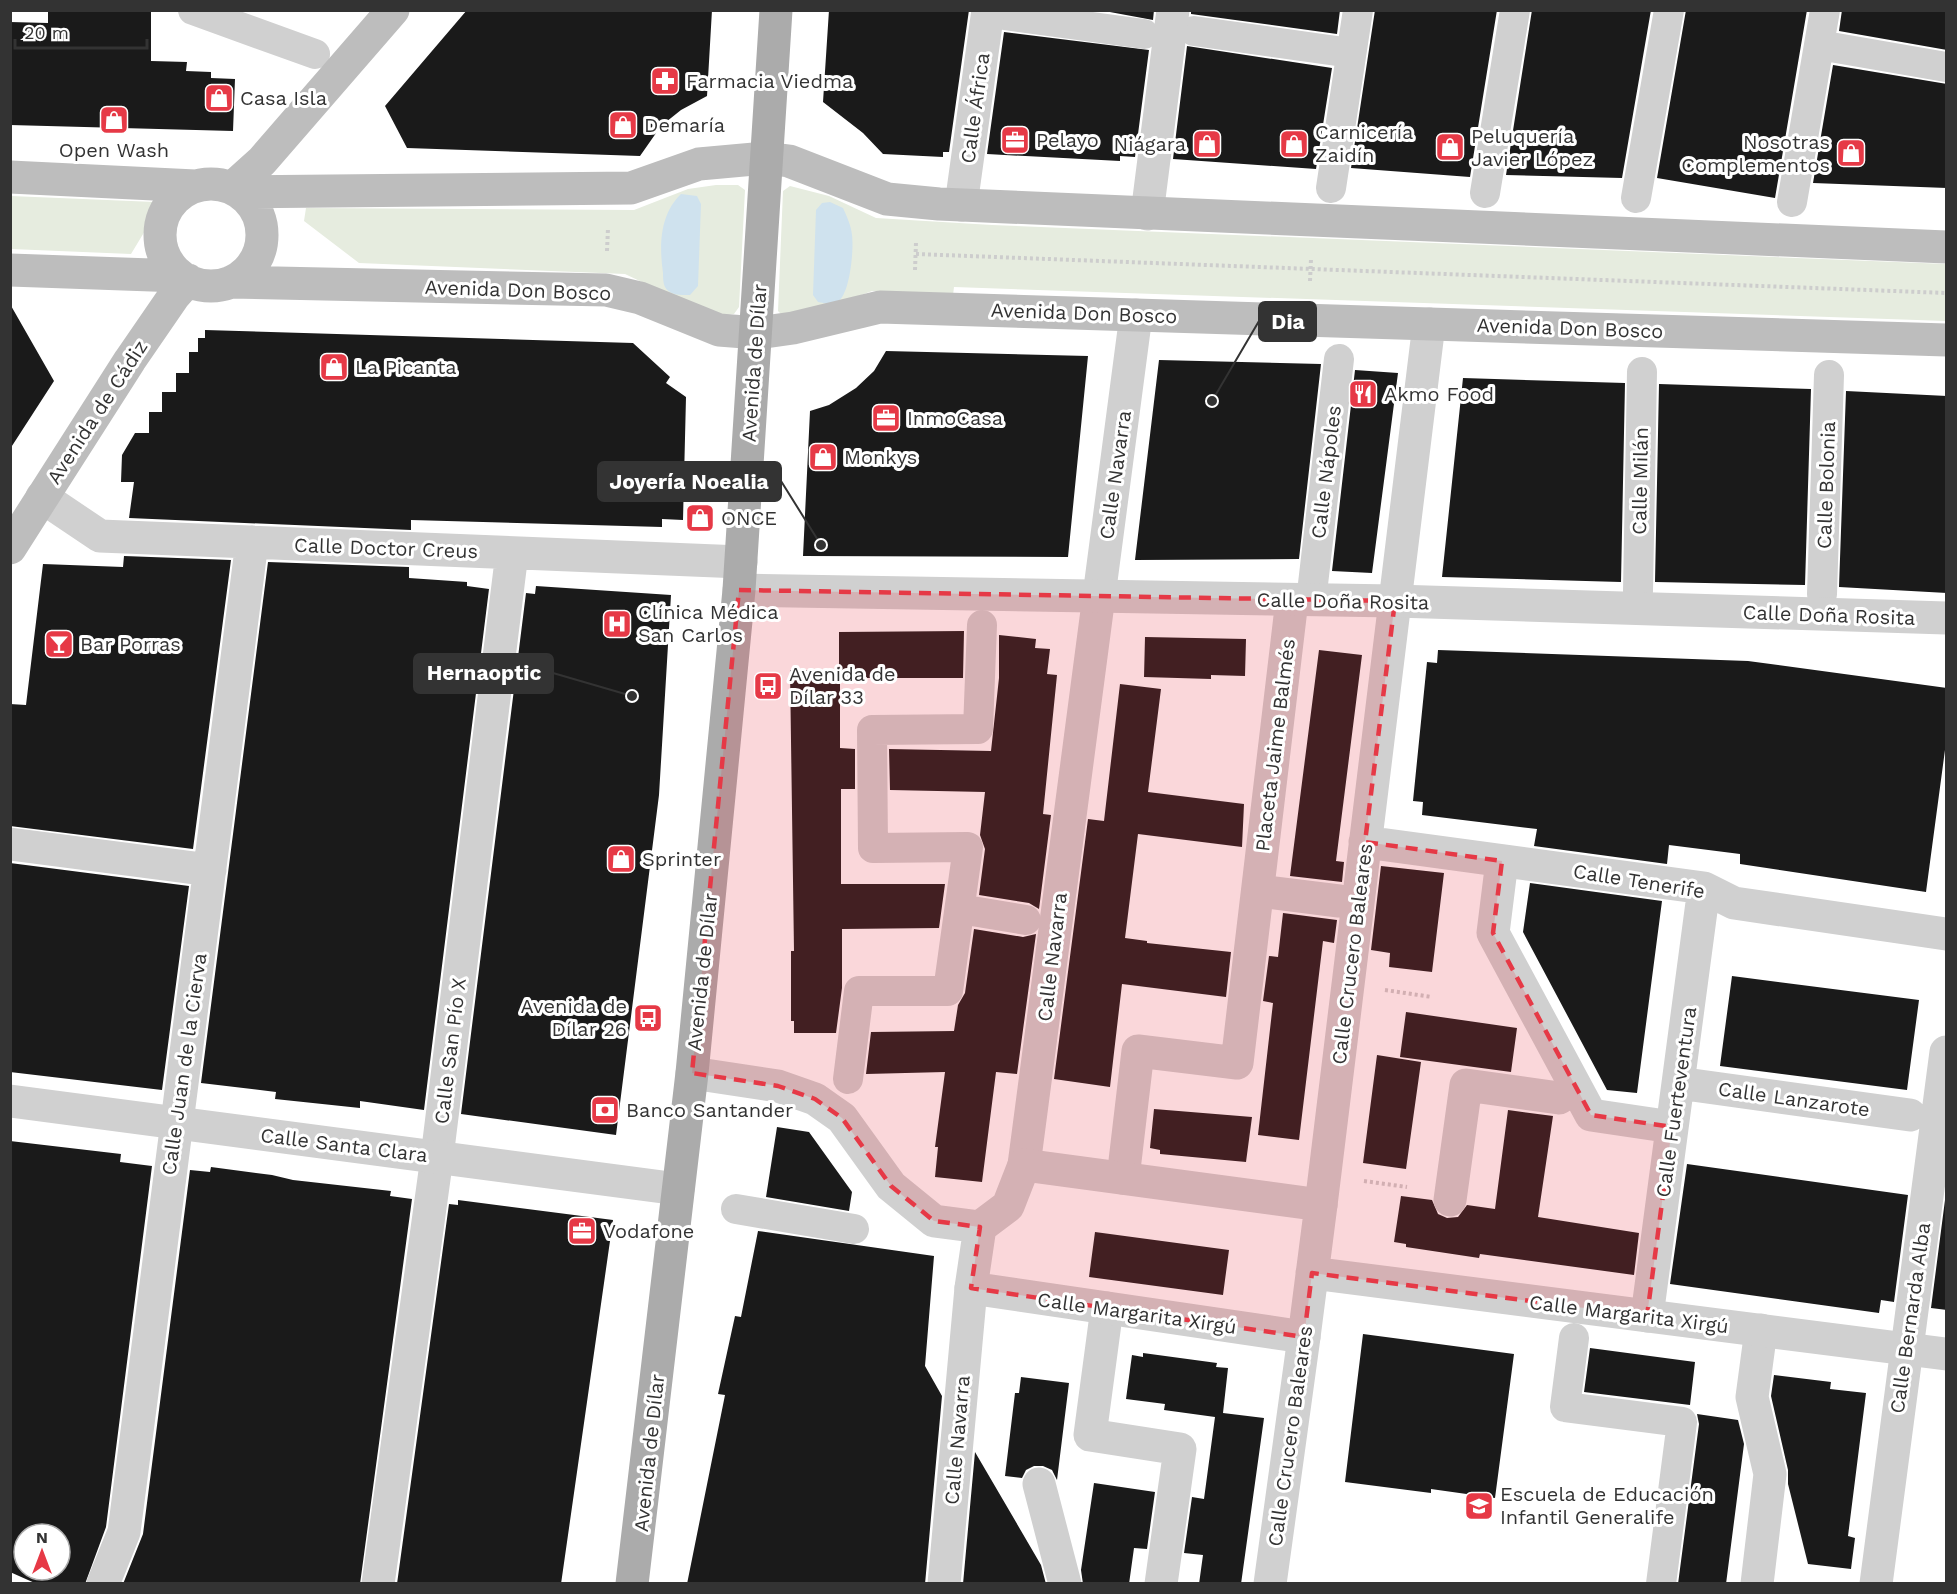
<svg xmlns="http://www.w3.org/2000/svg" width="1957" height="1594" viewBox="0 0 1957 1594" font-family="'Work Sans',sans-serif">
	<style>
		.green { fill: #e6ecdf }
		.water { fill: #cfe2ee }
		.building { fill: #1a1a1a; fill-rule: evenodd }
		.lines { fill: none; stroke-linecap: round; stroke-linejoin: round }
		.path { stroke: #cdcdcd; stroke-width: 4; stroke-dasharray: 3 3; stroke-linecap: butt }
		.pedestrian { stroke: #d0d0d0; stroke-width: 30 }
		.minor { stroke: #d0d0d0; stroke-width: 33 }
		.tertiary { stroke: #d0d0d0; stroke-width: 33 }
		.secondary { stroke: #bdbdbd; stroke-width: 33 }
		.primary { stroke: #ababab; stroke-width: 33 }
		.marked { fill: #e63946; fill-opacity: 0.2; stroke: #e63946; stroke-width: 4.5; stroke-dasharray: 12 8; stroke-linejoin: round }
		.labels { text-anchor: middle; stroke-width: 6; stroke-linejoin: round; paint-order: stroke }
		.poi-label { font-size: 20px; fill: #333; stroke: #fff; text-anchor: start }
		.street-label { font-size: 20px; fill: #333; stroke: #fff }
		.leader { fill: none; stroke: #333; stroke-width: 2 }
		.callout-dot { fill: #333; stroke: #fff; stroke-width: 2 }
		.callout { fill: #333; stroke: #333; stroke-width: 2 }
		.callout-label { font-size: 21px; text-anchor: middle; font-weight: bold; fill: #fff }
	</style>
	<rect width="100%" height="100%" fill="#fff"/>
	<path class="green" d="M716,185H738L745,190L739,307L734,314L722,315L680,300L625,274L359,263L304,221L306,208L634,210L688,189Z
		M790,186L829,196L876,218L992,225L1946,264V321L954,287L953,295L872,291L829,307L782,315L778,311L783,191Z
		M11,196L155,202L160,206L131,254L11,249Z"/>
	<path class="water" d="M681,194L697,196L701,204L698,286L690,295C682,295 670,296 665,287C663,283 663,276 663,273C659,245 660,214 681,194Z
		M830,202L843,208C847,217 851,225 852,235C854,249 850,296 837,302C831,305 824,303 818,302L813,295L816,210L822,203Z"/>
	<path class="building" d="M48,10H151V61L187,62L186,71L211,72V78L235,79L233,131L10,125V22L48,23Z
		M467,10H712L707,96L681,110L661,126L640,156L407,148L385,106Z
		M829,10H969L949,152H943V157L883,154L863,133L823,102Z
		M1099,10H1154L1153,20Z
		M1191,10H1340L1337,34L1191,14Z
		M1375,10H1497L1470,177L1351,168Z
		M1532,10H1651L1622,178L1506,175Z
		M1686,10H1807L1775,198L1657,178Z
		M1842,10H1947V50L1839,31Z
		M1004,32L1149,50L1135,157L1120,156V161L987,154Z
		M1187,46L1332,68L1316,169L1173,159Z
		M1833,65L1947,84V188L1813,183Z
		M10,304L54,381L10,449Z
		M205,330L633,343L670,377L666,383L686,397L683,520L662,519V527L411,520V530L129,518L134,482H121L122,455L135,433H149V412H162V392H176V373H189V352H198V338H205Z
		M886,351L1088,356L1068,557L803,556L810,411L829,405L856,388L874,371Z
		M1159,360L1321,364L1299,559L1135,560Z
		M1355,370L1398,373L1372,573L1332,571Z
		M1463,378L1625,383L1621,582L1442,577Z
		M1659,384L1811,389L1805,585L1655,582Z
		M1846,391L1947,396V593L1839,587Z
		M124,556L231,560L193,849L10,826V704L26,705L43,564L123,567Z
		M268,562L409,567V578L467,582V586L489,589L424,1110L360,1101V1108L275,1099L276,1092L201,1083Z
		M536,586L671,595L659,795L616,1135L461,1114L526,593L535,594Z
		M964,631L963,678H840V748L855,749V789H841V884H945L939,928L842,929V988L836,1033H794V1021H791V951H794L790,670H839V632Z
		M999,635L1036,639L1035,648L1050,649L1047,674L1057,675L1043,814L1051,815L1039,909L1029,903L979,895L985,849L980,835L985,792L890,790L889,749L991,751L999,678Z
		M1145,637L1246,639L1245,676L1211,675V679L1144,677Z
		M1319,650L1362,655L1336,861L1344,862L1342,882L1290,876Z
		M1438,650L1748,661L1947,688V735L1926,892L1740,864V854L1669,845L1667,864L1534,846L1537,829L1422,815L1423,802L1413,801L1427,662L1437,663Z
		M1120,684L1161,689L1148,792L1244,804L1242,847L1138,834L1125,938L1147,941V943L1231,952L1226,997L1122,984L1110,1087L1054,1079L1088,819L1104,821Z
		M10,863L189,886L162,1090L10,1072Z
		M1381,866L1444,873L1432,972L1389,967L1390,953L1371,950Z
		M1530,883L1662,901L1637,1093L1607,1090L1523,932Z
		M1283,913L1337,920L1334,943L1323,941L1299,1140L1258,1135L1273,1003L1263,1001L1269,956L1278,957Z
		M974,929L1023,937L1036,934L1017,1074L996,1072L982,1182L935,1177L938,1147H935L945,1072L866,1074L871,1032L954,1031L958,1005L965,993Z
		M1732,976L1919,1000L1907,1090L1720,1066Z
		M1406,1012L1517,1028L1511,1072L1400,1057Z
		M1377,1055L1421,1062L1406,1169L1363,1163Z
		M1154,1109L1252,1117L1246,1162L1160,1154V1150L1150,1148Z
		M1508,1110L1553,1116L1538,1217L1639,1233L1634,1275L1480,1254L1479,1258L1406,1247V1244L1394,1242L1401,1196L1432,1200L1438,1214L1447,1218L1458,1217L1467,1205L1495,1209Z
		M777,1127L809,1132L852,1192L849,1211L766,1197Z
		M10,1141L121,1154L120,1162L152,1166L106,1527L85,1584H37L10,1572ZM24,1534H60V1570H24Z
		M1687,1164L1908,1195L1894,1302L1881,1300L1879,1313L1670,1284Z
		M211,1167L272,1175L293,1180L391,1191L390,1196L412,1199L360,1584H123L143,1534L190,1170L210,1172Z
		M458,1200L613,1220L561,1584H397L449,1204L458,1205Z
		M1945,1200H1947V1310L1931,1308Z
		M758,1231L934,1256L925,1366L942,1396L925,1584H687L725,1395L718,1394L735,1316L741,1317Z
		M1095,1232L1229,1250L1223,1295L1089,1277Z
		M1363,1334L1514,1354L1495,1498L1431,1489V1493L1345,1482Z
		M1590,1348L1695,1362L1690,1405L1584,1392Z
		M1143,1353L1217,1363L1216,1367L1228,1368L1223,1413L1264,1418L1241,1584H1199L1203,1555L1184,1553L1192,1497L1204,1499L1215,1417L1164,1410L1165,1404L1126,1399L1132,1355L1143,1357Z
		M1774,1375L1831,1382L1830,1389L1866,1393L1848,1536L1855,1538L1851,1569L1808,1564L1788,1484V1470L1771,1396Z
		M1021,1377L1069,1383L1057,1480L1052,1470L1043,1466H1034L1026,1470L1022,1478L1005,1476L1015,1393H1019Z
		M1697,1414L1738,1420L1744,1444L1726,1584H1678L1699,1424Z
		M975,1452L1041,1565L1046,1584H963Z
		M1094,1483L1155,1492L1147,1549L1134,1548L1129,1584H1083L1081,1570Z"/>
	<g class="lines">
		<path class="path" d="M607,251L608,228
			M916,254L1946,293
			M915,270L916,242
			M1310,281L1311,259
			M1385,990L1432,997
			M1364,1181L1407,1187"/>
		<path class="pedestrian" d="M193,10L315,54
			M1004,15L1144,34
			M1194,31L1351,53
			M1819,45L1946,67
			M1331,188L1358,10
			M1485,193L1515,10
			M1636,198L1669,10
			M1792,202L1825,10
			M1313,584L1339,359
			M1638,591L1642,372
			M1822,594L1829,375
			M960,909L1026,920
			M848,1079L859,991H948L968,847L873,848L872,730L978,729L982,625
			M736,1209L854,1229
			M1574,1338L1565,1407L1682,1422L1661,1584"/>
		<path class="minor" d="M961,205L988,10
			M1147,214L1173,10
			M42,497L100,536L741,562
			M1365,842L1704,888L1734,903L1946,934
			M10,844L210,870
			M1502,861L1493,933L1591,1115L1672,1127
			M1258,891L1339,901
			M1678,1083L1910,1115
			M1024,1165L1136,315
			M1123,1178L1138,1051L1237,1063L1292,600
			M1450,1200L1466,1085L1559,1098L1575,1088
			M1321,1205L1429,324
			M1107,1308L1090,1435L1180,1449L1161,1584
			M1647,1316L1704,888
			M1039,1484L1065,1584
			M103,1584L124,1532L252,542
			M378,1584L437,1157L512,553
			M944,1584L971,1288
			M1270,1584L1304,1337
			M1757,1584L1770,1474L1752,1397L1761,1330
			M1876,1584L1946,1052"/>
		<path class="tertiary" d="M739,590L1395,601L1946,618
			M692,1073L778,1086L815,1099L842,1118L891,1186L934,1221L980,1227
			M10,1101L678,1189
			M1024,1165L1321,1205L1304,1337L971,1288L980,1227L1008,1206Z
			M1312,1273L1946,1354"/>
		<path class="secondary" d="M10,177L195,186
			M160 235a51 51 0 1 1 102 0a51 51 0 1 1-102 0Z
			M232,188L262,161L393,10
			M239,192L631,188L699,164L766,158L789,161L887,199L939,204L1946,247
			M10,270L180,276
			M231,282L606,290L640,298L719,330L758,333L793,328L880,307L1946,340
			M10,548L130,360L174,296L188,280"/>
		<path class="primary" d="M632,1584L692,1073L739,590L776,10"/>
	</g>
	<path class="marked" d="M739,590L1395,601L1365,842L1502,861L1493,933L1591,1115L1672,1127L1647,1316L1312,1273L1304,1337L971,1288L980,1227L934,1221L891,1186L842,1118L815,1099L778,1086L692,1073Z"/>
	<defs>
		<g id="pharmacy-square" transform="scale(1.5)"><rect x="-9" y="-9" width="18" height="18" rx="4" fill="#e63946" stroke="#fff"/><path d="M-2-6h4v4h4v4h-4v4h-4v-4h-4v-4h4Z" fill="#fff"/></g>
		<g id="shop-square" transform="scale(1.5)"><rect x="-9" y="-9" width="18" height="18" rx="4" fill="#e63946" stroke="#fff"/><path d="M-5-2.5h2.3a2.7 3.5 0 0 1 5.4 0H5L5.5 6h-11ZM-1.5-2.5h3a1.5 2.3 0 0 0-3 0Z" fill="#fff"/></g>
		<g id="office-square" transform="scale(1.5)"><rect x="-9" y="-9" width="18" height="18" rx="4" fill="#e63946" stroke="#fff"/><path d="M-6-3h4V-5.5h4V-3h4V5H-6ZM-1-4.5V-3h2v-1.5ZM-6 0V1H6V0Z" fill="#fff"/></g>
		<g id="restaurant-square" transform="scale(1.5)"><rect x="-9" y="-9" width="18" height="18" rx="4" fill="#e63946" stroke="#fff"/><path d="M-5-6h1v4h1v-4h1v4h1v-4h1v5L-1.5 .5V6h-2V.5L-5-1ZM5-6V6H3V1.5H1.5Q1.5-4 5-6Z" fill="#fff"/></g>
		<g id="hospital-square" transform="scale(1.5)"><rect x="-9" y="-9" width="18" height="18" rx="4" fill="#e63946" stroke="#fff"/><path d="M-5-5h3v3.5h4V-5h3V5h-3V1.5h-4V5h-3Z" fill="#fff"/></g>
		<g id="bar-square" transform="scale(1.5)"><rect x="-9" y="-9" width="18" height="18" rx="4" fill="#e63946" stroke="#fff"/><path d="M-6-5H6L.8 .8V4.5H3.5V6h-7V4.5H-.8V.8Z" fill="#fff"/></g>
		<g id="bus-square" transform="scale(1.5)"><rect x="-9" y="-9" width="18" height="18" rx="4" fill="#e63946" stroke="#fff"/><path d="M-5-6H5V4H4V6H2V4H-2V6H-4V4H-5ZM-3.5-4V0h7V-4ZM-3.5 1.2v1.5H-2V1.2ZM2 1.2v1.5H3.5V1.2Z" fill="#fff"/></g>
		<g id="bank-square" transform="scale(1.5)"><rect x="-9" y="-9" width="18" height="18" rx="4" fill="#e63946" stroke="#fff"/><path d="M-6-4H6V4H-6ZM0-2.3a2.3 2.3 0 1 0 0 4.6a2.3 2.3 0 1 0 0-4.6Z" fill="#fff"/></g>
		<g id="school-square" transform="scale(1.5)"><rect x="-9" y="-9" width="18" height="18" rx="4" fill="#e63946" stroke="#fff"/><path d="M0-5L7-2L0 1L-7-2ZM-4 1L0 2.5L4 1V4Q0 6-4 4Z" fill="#fff"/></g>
	</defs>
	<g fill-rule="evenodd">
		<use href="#pharmacy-square" x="665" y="81"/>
		<use href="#shop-square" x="219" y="98"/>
		<use href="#shop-square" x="114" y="120"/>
		<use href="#shop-square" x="623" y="125"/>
		<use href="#office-square" x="1015" y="140"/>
		<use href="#shop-square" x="1207" y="144"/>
		<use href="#shop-square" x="1294" y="144"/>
		<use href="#shop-square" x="1450" y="147"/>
		<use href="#shop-square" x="1851" y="153"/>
		<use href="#shop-square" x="334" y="367"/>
		<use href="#restaurant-square" x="1363" y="394"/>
		<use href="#office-square" x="886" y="418"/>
		<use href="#shop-square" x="823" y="457"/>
		<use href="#shop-square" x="700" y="518"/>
		<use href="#hospital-square" x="617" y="624"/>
		<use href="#bar-square" x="59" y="644"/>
		<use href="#bus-square" x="768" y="686"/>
		<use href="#shop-square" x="621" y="859"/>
		<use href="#bus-square" x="648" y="1018"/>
		<use href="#bank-square" x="605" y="1110"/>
		<use href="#office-square" x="582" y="1231"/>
		<use href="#school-square" x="1479" y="1506"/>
	</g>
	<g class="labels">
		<g class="poi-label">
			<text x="686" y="88">Farmacia Viedma</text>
			<text x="240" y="105">Casa Isla</text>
			<text x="644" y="132">Demaría</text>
			<text x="1315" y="139">Carnicería<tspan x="1315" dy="23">Zaidín</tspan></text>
			<text x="1471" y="143">Peluquería<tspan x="1471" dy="23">Javier López</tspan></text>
			<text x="1036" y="147">Pelayo</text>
			<text x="1830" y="149" text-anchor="end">Nosotras<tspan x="1830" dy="23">Complementos</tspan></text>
			<text x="1186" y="151" text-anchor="end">Niágara</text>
			<text x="114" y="157" text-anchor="middle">Open Wash</text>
			<text x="355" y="374">La Picanta</text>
			<text x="1384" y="401">Akmo Food</text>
			<text x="907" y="425">InmoCasa</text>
			<text x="844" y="464">Monkys</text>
			<text x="721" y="525">ONCE</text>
			<text x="638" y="619">Clínica Médica<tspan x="638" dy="23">San Carlos</tspan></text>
			<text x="80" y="651">Bar Porras</text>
			<text x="789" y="681">Avenida de<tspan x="789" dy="23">Dílar 33</tspan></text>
			<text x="642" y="866">Sprinter</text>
			<text x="627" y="1013" text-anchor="end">Avenida de<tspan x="627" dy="23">Dílar 26</tspan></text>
			<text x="626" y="1117">Banco Santander</text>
			<text x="603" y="1238">Vodafone</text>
			<text x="1500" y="1501">Escuela de Educación<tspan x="1500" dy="23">Infantil Generalife</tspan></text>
		</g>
		<g class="street-label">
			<text transform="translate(975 108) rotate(-82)" y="7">Calle África</text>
			<text transform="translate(518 290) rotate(2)" y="7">Avenida Don Bosco</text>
			<text transform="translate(1084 313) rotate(2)" y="7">Avenida Don Bosco</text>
			<text transform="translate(1570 328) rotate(2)" y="7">Avenida Don Bosco</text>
			<text transform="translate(754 363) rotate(-86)" y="7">Avenida de Dílar</text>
			<text transform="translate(97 412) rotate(-57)" y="7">Avenida de Cádiz</text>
			<text transform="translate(1326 472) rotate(-83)" y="7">Calle Nápoles</text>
			<text transform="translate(1115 475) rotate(-82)" y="7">Calle Navarra</text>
			<text transform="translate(1640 481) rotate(-89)" y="7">Calle Milán</text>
			<text transform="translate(1826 485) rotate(-88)" y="7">Calle Bolonia</text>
			<text transform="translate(386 548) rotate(2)" y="7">Calle Doctor Creus</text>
			<text transform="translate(1343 601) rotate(1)" y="7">Calle Doña Rosita</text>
			<text transform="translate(1829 615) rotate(2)" y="7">Calle Doña Rosita</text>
			<text transform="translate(1275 745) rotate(-83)" y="7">Placeta Jaime Balmés</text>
			<text transform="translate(1639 881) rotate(9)" y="7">Calle Tenerife</text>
			<text transform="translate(1352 954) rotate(-83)" y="7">Calle Crucero Baleares</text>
			<text transform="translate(1052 957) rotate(-83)" y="7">Calle Navarra</text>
			<text transform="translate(702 972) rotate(-84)" y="7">Avenida de Dílar</text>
			<text transform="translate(450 1051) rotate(-83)" y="7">Calle San Pío X</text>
			<text transform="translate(184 1064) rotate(-82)" y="7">Calle Juan de la Cierva</text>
			<text transform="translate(1794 1099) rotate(8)" y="7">Calle Lanzarote</text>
			<text transform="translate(1676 1102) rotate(-82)" y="7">Calle Fuerteventura</text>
			<text transform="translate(344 1145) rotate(7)" y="7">Calle Santa Clara</text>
			<text transform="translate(1137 1313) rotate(8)" y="7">Calle Margarita Xirgú</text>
			<text transform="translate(1629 1314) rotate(7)" y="7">Calle Margarita Xirgú</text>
			<text transform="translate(1910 1318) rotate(-82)" y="7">Calle Bernarda Alba</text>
			<text transform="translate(1290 1436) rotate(-82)" y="7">Calle Crucero Baleares</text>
			<text transform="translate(957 1440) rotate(-85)" y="7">Calle Navarra</text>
			<text transform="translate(649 1453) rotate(-84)" y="7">Avenida de Dílar</text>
		</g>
	</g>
	<path class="leader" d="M1212 401L1259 321M821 545L781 481M632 696L553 673"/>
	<g class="callout-dot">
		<circle cx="1212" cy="401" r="6"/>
		<circle cx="821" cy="545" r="6"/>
		<circle cx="632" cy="696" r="6"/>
	</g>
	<g class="callout">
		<rect x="1259" y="302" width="57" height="39" rx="6"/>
		<rect x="598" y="462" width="183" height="39" rx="6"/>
		<rect x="414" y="654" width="139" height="39" rx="6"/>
	</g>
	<g class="callout-label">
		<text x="1288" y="329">Dia</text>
		<text x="689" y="489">Joyería Noealia</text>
		<text x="484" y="680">Hernaoptic</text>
	</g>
	<rect width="1957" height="1594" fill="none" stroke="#333333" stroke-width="24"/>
	<g transform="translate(42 1552)"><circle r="28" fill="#ffffff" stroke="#adadad" stroke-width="1.5"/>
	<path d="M0-4.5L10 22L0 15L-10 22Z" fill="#e63946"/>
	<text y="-9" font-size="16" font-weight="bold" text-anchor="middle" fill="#333333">N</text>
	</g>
	<path d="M15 39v9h132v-9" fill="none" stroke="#333333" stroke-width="3"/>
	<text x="24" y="39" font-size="18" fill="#333333" stroke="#ffffff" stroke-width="4.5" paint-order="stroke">20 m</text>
</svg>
